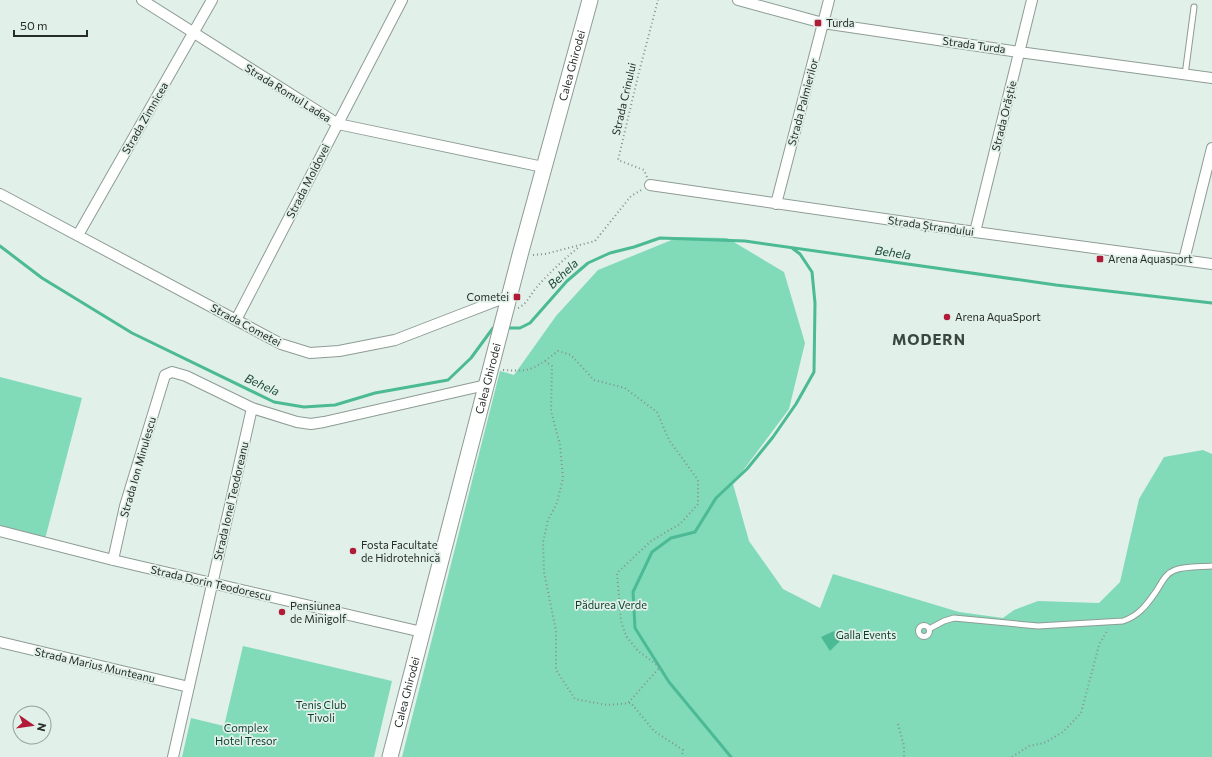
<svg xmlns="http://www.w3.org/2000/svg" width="1212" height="757" viewBox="0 0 1212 757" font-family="Commissioner,sans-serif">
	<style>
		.green { fill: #81dbb9 }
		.water { fill: #4bba95 }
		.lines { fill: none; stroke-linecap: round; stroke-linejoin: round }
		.stream { stroke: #4bba95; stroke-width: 3 }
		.lane-casing { stroke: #8e9c95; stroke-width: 7 }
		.street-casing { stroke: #8e9c95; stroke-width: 12 }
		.secondary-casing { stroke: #8e9c95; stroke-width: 17 }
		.path { stroke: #86918d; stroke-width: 2; stroke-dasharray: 1 3; stroke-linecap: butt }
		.lane { stroke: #fff; stroke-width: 5 }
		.street { stroke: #fff; stroke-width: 10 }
		.secondary { stroke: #fff; stroke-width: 15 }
		.poi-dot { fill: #b01c38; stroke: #e1f0e9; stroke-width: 1.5 }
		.labels { text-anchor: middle; stroke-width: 3.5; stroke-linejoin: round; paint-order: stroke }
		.poi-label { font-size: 11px; fill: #262c2a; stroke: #e1f0e9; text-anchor: start }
		.street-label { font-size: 11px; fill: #262c2a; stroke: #e1f0e9 }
		.park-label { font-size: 11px; fill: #0b3d2e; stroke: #e1f0e9 }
		.water-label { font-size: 12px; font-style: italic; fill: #1e4d3d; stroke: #e1f0e9 }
		.district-label { font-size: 15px; font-weight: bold; letter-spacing: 1px; fill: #3a4641; stroke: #e1f0e9 }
	</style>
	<rect width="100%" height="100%" fill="#e1f0e9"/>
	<path class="green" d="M679,237L727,238L784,272L805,343L789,409L733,484L749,541L783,589L820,608L833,574L959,612L1003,618L1014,610L1038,601L1099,603L1120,582L1139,499L1164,457L1203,450L1212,454V757H402L500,371L514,375L556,316L598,270Z
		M0,377L82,398L45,539L0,527Z
		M243,646L392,681L374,757H182L191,718L224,726Z"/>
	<path class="water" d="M834,631L840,641L830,651L821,637Z"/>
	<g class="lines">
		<path class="stream" d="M0,246L42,278L132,333L274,402L304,407L335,405L375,393L448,380L471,358L493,328H496
			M505,328H520L530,323L567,281L588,263L610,253L634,247L660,238L745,241L1056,285L1212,303
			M731,757L669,682L635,628L633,592L652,552L671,538L695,532L716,498L747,469L773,437L796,404L814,372L815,303L812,272L800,254L792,248"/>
		<g class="lane-casing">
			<path id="lane" d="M1185,75L1194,7
				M918.5 631a5.5 5.5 0 1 1 11 0a5.5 5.5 0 1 1-11 0Z
				M929,629L944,621L954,618L1038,626L1123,621C1138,616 1146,606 1155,593C1161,585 1164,574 1175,570C1186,566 1200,567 1212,566"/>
		</g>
		<g class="street-casing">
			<path id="street" d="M142,0L338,124L543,167
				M738,0L823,23L1019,52L1212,78
				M650,185L975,232L1212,264
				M0,194L281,344L310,353L339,351L395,340L509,296
				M776,204L829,0
				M975,232L1032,0
				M78,235L212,0
				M1184,260L1212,148
				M236,320L402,0
				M0,531L113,560L422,632
				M113,560L125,506L165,375L172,372L186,376L252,408L297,422L311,424L324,422L486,385
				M0,642L189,687
				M173,757L252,408"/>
		</g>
		<g class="secondary-casing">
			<g id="secondary">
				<path id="s1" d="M390,757L520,255L590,0"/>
			</g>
		</g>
		<path class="path" d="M647,177L644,170L618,160L639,72L658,0
			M533,255L545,254L595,241L631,196L643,189
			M518,308C527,304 530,295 536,288C549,273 564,259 579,247
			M545,361L558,351L571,355L594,380L625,388L657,412L669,440L698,480V504L680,524L651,541L617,573L621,621L626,636L638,651L660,667L628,703
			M503,370C523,371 528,372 545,361L552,366L551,411L560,445L563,478L557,503L548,520L543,542L544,572L556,631V670L575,699L607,705L631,703L654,731L683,750L682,757
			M898,724L904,746V757
			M1012,757L1029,746L1044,743L1063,732L1081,713L1099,645L1108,629"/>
		<use href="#lane" class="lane"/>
		<use href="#street" class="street"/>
		<use href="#secondary" class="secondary"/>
	</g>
	<g class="poi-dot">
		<rect x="814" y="19" width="8" height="8" rx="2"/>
		<rect x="1096" y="255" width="8" height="8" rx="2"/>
		<rect x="513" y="293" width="8" height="8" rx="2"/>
		<circle cx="947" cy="317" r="4"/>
		<circle cx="353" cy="551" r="4"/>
		<circle cx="282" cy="612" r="4"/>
	</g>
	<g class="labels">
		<g class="poi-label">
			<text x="826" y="27">Turda</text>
			<text x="1108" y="263">Arena Aquasport</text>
			<text x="509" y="301" text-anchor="end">Cometei</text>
			<text x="955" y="321">Arena AquaSport</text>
			<text x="361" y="549">Fosta Facultate<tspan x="361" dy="13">de Hidrotehnică</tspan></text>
			<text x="290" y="610">Pensiunea<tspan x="290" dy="13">de Minigolf</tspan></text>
		</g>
		<g class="street-label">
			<text transform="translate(974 45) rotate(8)" y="4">Strada Turda</text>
			<text dy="4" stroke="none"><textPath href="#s1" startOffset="715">Calea Ghirodei</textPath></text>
			<text transform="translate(288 93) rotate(32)" y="4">Strada Romul Ladea</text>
			<text transform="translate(624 99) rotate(-77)" y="4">Strada Crinului</text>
			<text transform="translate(803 102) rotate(-75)" y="4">Strada Palmierilor</text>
			<text transform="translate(1004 116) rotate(-76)" y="4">Strada Orăștie</text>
			<text transform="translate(145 118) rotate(-60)" y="4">Strada Zimnicea</text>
			<text transform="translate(308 181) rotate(-63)" y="4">Strada Moldovei</text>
			<text transform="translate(931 226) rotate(8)" y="4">Strada Ștrandului</text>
			<text transform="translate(246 325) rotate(28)" y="4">Strada Cometei</text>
			<text dy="4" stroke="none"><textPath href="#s1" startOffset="391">Calea Ghirodei</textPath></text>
			<text transform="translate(138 467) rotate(-74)" y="4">Strada Ion Minulescu</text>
			<text transform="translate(231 501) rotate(-77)" y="4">Strada Ionel Teodoreanu</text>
			<text transform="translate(211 583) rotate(13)" y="4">Strada Dorin Teodorescu</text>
			<text transform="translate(95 665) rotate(13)" y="4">Strada Marius Munteanu</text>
			<text dy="4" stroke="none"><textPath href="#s1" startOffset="67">Calea Ghirodei</textPath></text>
		</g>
		<g class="park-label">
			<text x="611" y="609">Pădurea Verde</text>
			<text x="866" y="639">Galla Events</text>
			<text x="321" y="709">Tenis Club<tspan x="321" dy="13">Tivoli</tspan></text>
			<text x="246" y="732">Complex<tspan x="246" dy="13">Hotel Tresor</tspan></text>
		</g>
		<g class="water-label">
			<text transform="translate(893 253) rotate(8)" y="4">Behela</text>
			<text transform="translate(563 274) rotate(-44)" y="4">Behela</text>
			<text transform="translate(262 385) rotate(24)" y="4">Behela</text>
		</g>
		<g class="district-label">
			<text x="929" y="345">MODERN</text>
		</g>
	</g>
	<g transform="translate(32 725) rotate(103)"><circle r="19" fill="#e1f0e9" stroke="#96a29d"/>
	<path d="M0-3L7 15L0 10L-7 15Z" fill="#b01c38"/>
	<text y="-6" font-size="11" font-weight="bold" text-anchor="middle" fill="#262c2a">N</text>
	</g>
	<path d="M14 30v6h73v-6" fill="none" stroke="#262c2a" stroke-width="2"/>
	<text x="20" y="30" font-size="12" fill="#262c2a" stroke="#e1f0e9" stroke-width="3" paint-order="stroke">50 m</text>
</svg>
